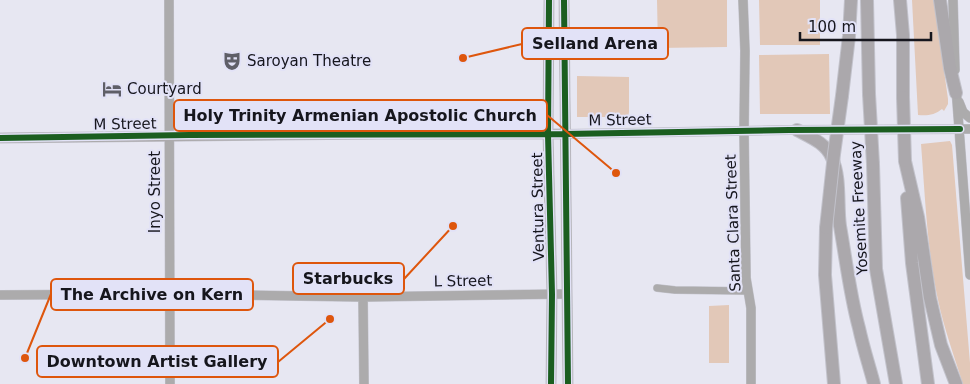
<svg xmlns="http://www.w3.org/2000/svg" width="970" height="384" viewBox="0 0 970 384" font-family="'DejaVu Sans',sans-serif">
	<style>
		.green { fill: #e2c8b8 }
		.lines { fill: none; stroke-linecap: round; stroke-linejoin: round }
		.minor-casing { stroke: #c2c2cb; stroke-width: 8 }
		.tertiary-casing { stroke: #c2c2cb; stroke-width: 10 }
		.secondary-casing { stroke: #c2c2cb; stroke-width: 11 }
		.motorway-casing { stroke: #c2c2cb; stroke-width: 14 }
		.minor { stroke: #acabac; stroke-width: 7 }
		.tertiary { stroke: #acabac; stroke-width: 9 }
		.secondary { stroke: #acaaac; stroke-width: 10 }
		.motorway { stroke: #aba8ac; stroke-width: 12 }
		.motorway-bridge-casing { stroke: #c2c2cb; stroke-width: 14; stroke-linecap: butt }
		.motorway-bridge { stroke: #aba8ac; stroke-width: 12 }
		.cycleway-casing { stroke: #e2e2f7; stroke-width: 9 }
		.cycleway { stroke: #1b5e20; stroke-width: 6 }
		.labels { text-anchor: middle; stroke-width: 4; stroke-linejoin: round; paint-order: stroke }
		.poi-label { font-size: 15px; fill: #16161d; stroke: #e2e2f7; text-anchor: start }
		.street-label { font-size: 15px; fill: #16161d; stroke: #e2e2f7 }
		.leader { fill: none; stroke: #de560d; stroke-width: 2 }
		.callout-dot { fill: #de560d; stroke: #e2e2f7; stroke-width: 2 }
		.callout { fill: #e2e2f7; stroke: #de560d; stroke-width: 2 }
		.callout-label { font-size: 16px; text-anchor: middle; font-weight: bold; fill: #16161d }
	</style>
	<rect width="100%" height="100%" fill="#e7e7f2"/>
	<path class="green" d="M657,0H727V47L658,48Z
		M759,0H820V45H760Z
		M912,0H934L948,99V104L944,111L942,109C935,115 927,116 918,115Z
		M829,54L830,114H760L759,55Z
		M577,76L629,77V112L628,117H577Z
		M950,141L952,145L970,363V384H963C954,356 944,328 938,300C927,249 925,195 921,144Z
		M729,305V363H709V306Z"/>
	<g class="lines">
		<g class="minor-casing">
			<path id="minor" d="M657,288L675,290L748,291"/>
		</g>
		<g class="tertiary-casing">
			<path id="tertiary" d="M169,0L170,384
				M743,0L745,51L744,130L746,278L751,308V384
				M953,0L955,70
				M956,88L970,275
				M959,102L963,112L970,118
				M565,134L789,130L970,129
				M0,295L170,294L363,297L567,294
				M363,297L364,384"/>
		</g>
		<g class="secondary-casing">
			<path id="secondary" d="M549,0L548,134L552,294L551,384
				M564,0L568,384
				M0,138L377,134H565"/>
		</g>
		<g class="motorway-casing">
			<path id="motorway" d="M867,0L869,94
				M900,0L903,35V97
				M940,0L950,68L956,93
				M842,96L849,36L851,0
				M797,130C810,137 826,143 832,158C841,178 837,205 840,226C846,260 850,295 859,328C863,347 869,365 874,384
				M905,161L918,217L930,298L941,345L956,384
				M873,164L876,269L896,384
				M907,198L912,263L928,384
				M826,228L825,275L827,299L834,384"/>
		</g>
		<use href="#minor" class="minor"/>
		<use href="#tertiary" class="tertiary"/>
		<use href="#secondary" class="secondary"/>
		<use href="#motorway" class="motorway"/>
		<g class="motorway-bridge-casing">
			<path id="motorway-bridge" d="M869,94L873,164
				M903,97L905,161
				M826,228L834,154L842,96"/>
		</g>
		<use href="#motorway-bridge" class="motorway-bridge"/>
		<g class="cycleway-casing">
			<path id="cycleway" d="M549,0L548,134L552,294L551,384
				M564,0L568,384
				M0,138L189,135L565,134L789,130L960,129"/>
		</g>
		<use href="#cycleway" class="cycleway"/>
	</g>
	<defs>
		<g id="theatre-bare" transform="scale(1.5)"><path d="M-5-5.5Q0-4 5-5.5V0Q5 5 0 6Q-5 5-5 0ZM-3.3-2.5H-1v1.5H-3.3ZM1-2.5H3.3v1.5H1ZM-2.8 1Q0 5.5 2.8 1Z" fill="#5f5f68" stroke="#e2e2f7" stroke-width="2.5" paint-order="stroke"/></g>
		<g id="hotel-bare" transform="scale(1.5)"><path d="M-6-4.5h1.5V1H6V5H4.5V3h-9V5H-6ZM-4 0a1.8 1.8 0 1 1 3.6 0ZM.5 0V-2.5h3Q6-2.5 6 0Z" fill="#5f5f68" stroke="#e2e2f7" stroke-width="2.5" paint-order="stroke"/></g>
	</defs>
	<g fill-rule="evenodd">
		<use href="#theatre-bare" x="232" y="61"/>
		<use href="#hotel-bare" x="112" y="89"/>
	</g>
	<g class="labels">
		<g class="poi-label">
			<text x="247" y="66">Saroyan Theatre</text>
			<text x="127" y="94">Courtyard</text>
		</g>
		<g class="street-label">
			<text transform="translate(620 120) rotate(-1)" y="5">M Street</text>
			<text transform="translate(125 124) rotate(-1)" y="5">M Street</text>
			<text transform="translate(155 192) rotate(-90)" y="5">Inyo Street</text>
			<text transform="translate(538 207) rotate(-91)" y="5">Ventura Street</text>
			<text transform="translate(859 208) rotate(-93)" y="5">Yosemite Freeway</text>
			<text transform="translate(733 223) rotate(-92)" y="5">Santa Clara Street</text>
			<text transform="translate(463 281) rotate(-1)" y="5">L Street</text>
		</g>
	</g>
	<path class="leader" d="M463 58L522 44M616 173L547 115M453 226L404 279M25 358L51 294M330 319L278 362"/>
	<g class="callout-dot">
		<circle cx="463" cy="58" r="5"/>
		<circle cx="616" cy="173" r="5"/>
		<circle cx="453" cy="226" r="5"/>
		<circle cx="25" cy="358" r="5"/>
		<circle cx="330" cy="319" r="5"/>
	</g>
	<g class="callout">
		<rect x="522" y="28" width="146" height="31" rx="5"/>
		<rect x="174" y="100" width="373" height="31" rx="5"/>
		<rect x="293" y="263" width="111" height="31" rx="5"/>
		<rect x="51" y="279" width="202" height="31" rx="5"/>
		<rect x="37" y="346" width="241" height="31" rx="5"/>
	</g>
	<g class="callout-label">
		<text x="595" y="49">Selland Arena</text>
		<text x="360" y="121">Holy Trinity Armenian Apostolic Church</text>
		<text x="348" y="284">Starbucks</text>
		<text x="152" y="300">The Archive on Kern</text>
		<text x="157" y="367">Downtown Artist Gallery</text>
	</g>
	<path d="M800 32v8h131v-8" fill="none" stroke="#16161d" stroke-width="2.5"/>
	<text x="808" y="32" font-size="15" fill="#16161d" stroke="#e2e2f7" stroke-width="4" paint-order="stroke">100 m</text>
</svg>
